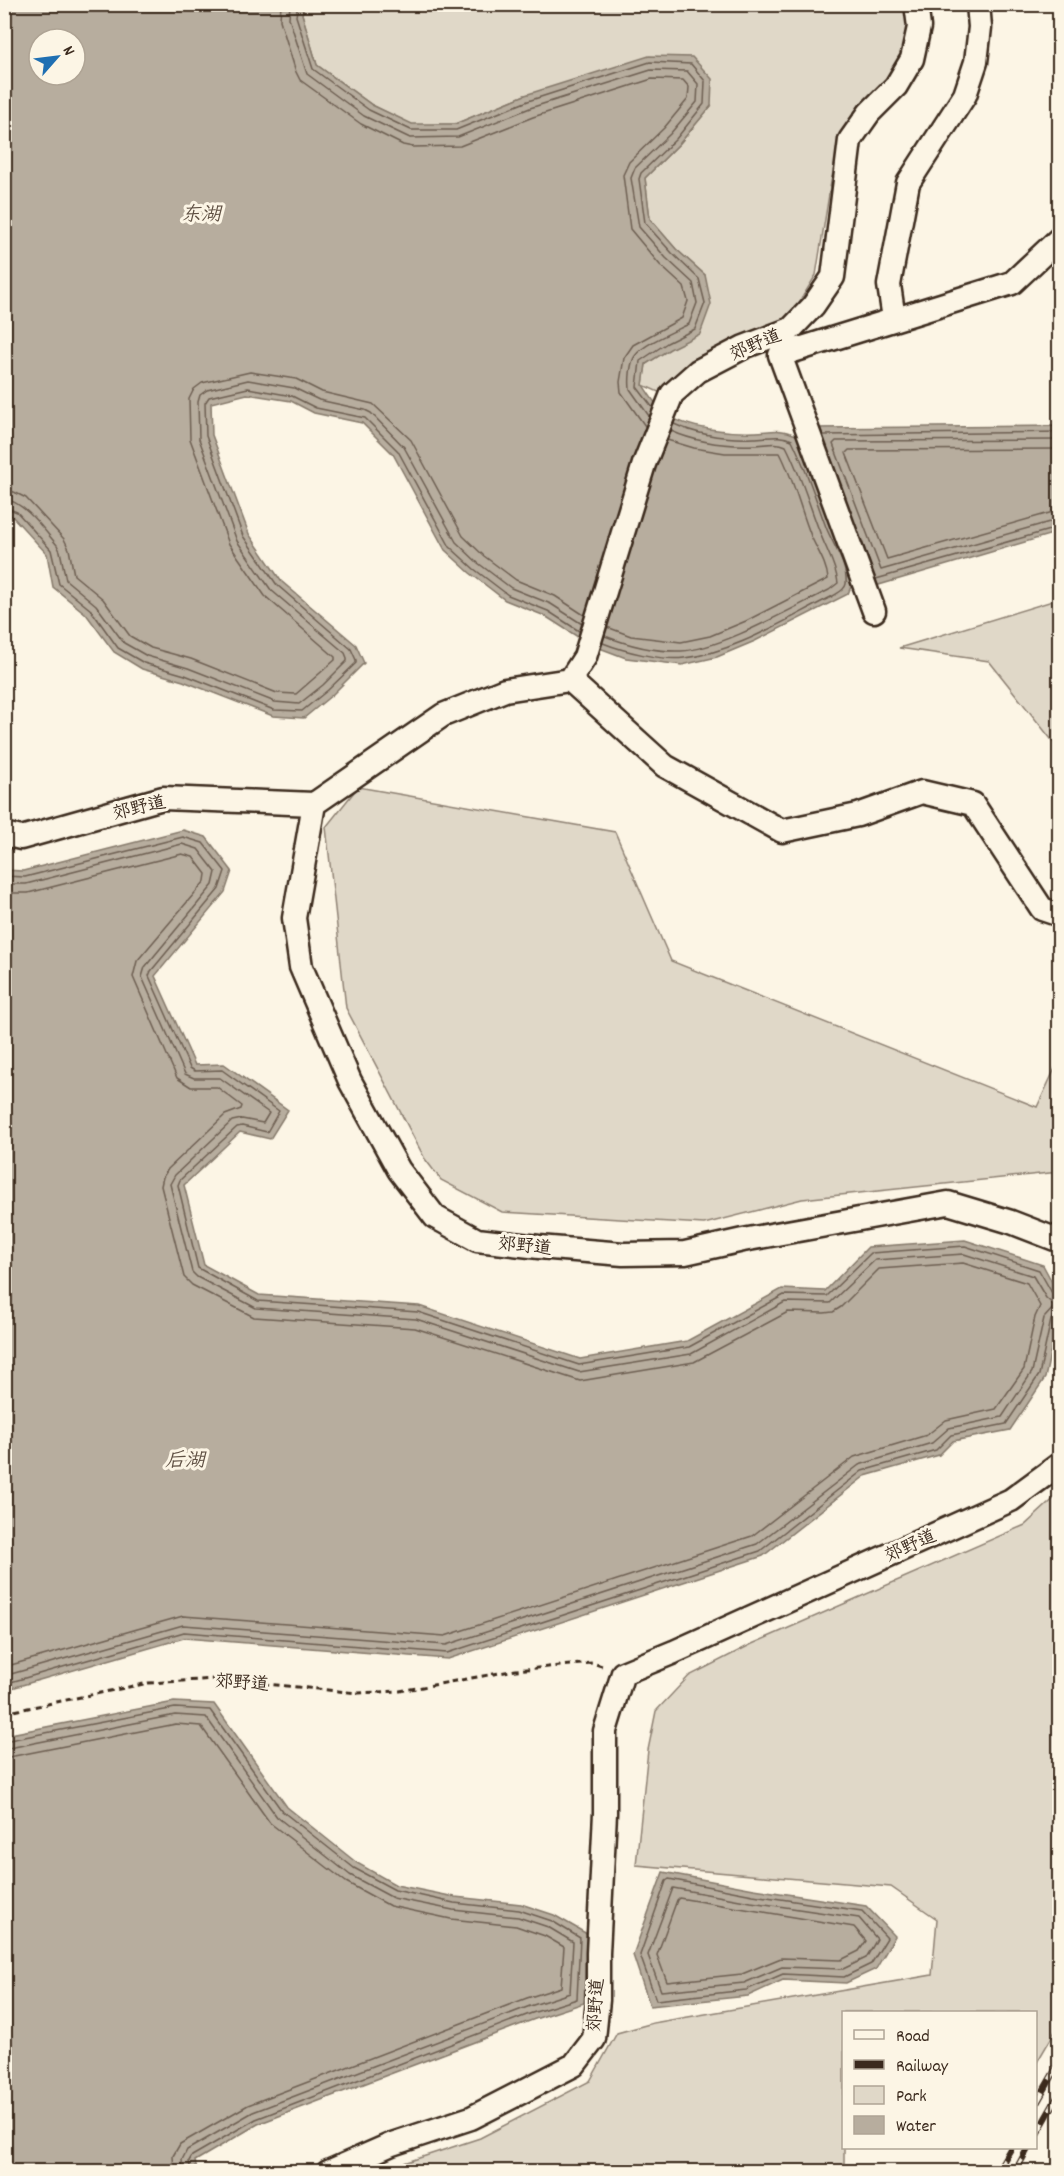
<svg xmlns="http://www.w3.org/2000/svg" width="1064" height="2176" viewBox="0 0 1064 2176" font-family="Dekko,'LXGW WenKai TC',sans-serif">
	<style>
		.green { fill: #e0d8c8; stroke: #8e8173; stroke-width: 1.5 }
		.water { fill: #b7ad9e; stroke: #85796b; stroke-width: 1.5; fill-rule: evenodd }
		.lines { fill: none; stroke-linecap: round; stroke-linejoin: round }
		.shore { stroke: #6d5e51; stroke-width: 1.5 }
		.minor-casing { stroke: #3b2a1e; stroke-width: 27 }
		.path { stroke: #3b2a1e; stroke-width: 3; stroke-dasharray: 6 4.5; stroke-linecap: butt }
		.minor { stroke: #fcf5e5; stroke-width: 22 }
		.rail-casing { stroke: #3b2a1e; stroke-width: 7 }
		.rail { stroke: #fcf5e5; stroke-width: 4.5; stroke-dasharray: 14; stroke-linecap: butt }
		.labels { text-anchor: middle; stroke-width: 6; stroke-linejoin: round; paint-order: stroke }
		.street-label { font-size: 18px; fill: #3b2a1e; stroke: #fcf5e5 }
		.water-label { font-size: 20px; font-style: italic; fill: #605144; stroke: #fcf5e5 }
	</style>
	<rect width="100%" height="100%" fill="#fcf5e5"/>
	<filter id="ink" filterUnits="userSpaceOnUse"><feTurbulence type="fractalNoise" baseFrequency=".0167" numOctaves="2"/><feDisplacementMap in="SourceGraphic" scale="12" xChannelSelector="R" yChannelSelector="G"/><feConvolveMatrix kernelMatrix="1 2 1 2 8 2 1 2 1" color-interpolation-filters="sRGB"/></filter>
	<g filter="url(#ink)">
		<path class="green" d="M304,4H909L910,6L904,62L840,139L831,182L816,275L787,322L663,394L643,385L646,364L669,349L705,275L676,249L650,219L645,178L680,143L711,106L525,95L455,124L412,125L372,105L317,65L302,14Z
			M1059,599V749L989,661L899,648Z
			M358,787L615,832L671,961L1037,1107L1059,1060V1172L802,1199L704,1224L502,1212L441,1180L425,1159L346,1008L326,827Z
			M1059,1494L1060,2023L1036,2064V2012H844V2171H388L401,2164L480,2138L590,2081L617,2033L653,2023L932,1975L937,1919L891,1887L636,1865L648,1750L656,1711L689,1676L752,1644L1025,1525Z"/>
		<path class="water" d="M4,5H304L302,14L317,65L372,105L412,124H455L525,95L649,56L692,57L712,79L711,106L680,143L645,178L650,219L676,249L705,275L711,304L700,334L670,349L646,364L643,385C649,394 657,408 666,414C687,429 730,433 756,432C773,431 780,428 796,435L813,470L849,565L852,584L848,594L755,641L717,657L682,665L626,658L589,644L545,616L505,600L470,573L445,550L393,454L362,423L314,413L291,401L247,394L211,403L212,435L249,534L281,581L356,645L364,663L332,695L304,718L273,716L183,681L142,669L114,652L86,614L53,587L47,554L12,516L5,512ZM39,39H75V75H39Z
			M1059,426V532L872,587L813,428Z
			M183,830L206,837L232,871L225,892L155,976L195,1065L224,1064L288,1110L270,1139L240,1132L184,1185L204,1265L259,1295L419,1306L580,1359L687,1341L782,1289L825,1291L868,1247L965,1240L1043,1265L1059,1295V1307L1055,1331L1045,1378L1010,1430L953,1441L939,1455L865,1476L763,1556L448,1659L184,1638L5,1690V870L23,871Z
			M174,1702L214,1704L287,1807L357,1863L396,1885L455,1897L521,1904L554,1915L587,1934L584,2003L535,2019L258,2124L195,2161L197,2171H5V1732V1735Z
			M663,1872L754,1889L866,1906L895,1936L876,1969L846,1983L783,1980L748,1996L650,2006L633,1955Z"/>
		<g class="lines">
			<path class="shore" d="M281,4L280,20L296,72L300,80L361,124L403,145L413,147L460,146L533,117L652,79L683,80L689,87L688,99L664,128L629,162L623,175L630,229L660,265L684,287L688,301L682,318L633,345L624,358L620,382L621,392L645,426
				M290,4L289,18L307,74L364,116L410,138L458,137L530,108L651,70L687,71L698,84L697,102L670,134L635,168L631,178L639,227L666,258L693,283L697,303L689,324C675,331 643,344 635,356C630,363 629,380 630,389L649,416
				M298,4L296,16L313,69L369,110L411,130H456L528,101L650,62L691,64L705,81L704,104L676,139L641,173L639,179L645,223L672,253L699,279L705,303L695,329L667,343L640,361L637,387L653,408
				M823,435L1060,432
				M1060,440L836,441L833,444L881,570L1060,519
				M1060,449L849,450L846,453L887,559L1060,510
				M4,490L14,492L26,498L64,539L69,549L74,575L103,599L130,636L151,648L191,659L277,693L296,694L335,660V657L265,596L229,544L190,439L189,399L194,389L202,383L250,372L296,379L322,392L373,404L411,440L463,536L484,556L516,580L555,596L584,615
				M4,499C24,501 45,531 57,545L60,551L66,580L96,605L124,643L147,656L188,668L275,702L299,704L323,685L347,661V658L345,653L271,590L237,541L199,439L198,402L200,395L207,390L248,380L294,388L319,400L365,410L371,413L404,447L456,542L478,563L511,588L551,604L582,624
				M4,507L17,512L51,550L59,584L91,610L118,648L144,663L185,675L274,710L302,711L328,690L356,663V660L351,649L277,585L243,536L206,436L205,403L209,397L248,388L292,396L316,408L365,418L398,451L450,547L474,569L508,595L548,611L579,631
				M876,579L1060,527
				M607,627L631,636L681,642L710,636L746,621L828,579C827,564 817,550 811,536C800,508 794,480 780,453H725L694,448L667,440
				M605,636C628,645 655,652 681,651C720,650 792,608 829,590L838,583C836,564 825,548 819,530C808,501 800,473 786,446C776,441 765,445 754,445C727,446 696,442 671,431
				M603,643C623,651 662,661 684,658C734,653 788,618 833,596C838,593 845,590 846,584C848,565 832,543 826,527C815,497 806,468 792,440C779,434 768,438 754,438C728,439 698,435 674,424
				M4,876L25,877L183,837L203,843L225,871L219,889L151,971L149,976L190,1068L195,1071L222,1070L279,1111L267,1132L242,1126L237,1127L180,1180L178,1185L198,1268L258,1301L418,1312L579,1365L689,1347L784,1295L827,1296L871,1253L965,1246L1039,1270L1052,1293L1060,1296
				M4,884H26L182,844L198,849L216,872L213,885L145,967L142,977L185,1074L194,1078H220L269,1113L263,1123L242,1119L232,1121L175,1175L170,1184L192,1272L197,1277L256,1308L416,1319L579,1372L691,1354L785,1302L830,1303L875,1260L964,1254L1033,1276L1046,1298L1055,1306L1044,1318L1032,1372L1002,1417L949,1428L932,1443L859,1465L757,1544L446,1645L183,1625L4,1676
				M4,893H28L182,854L193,857L206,874L205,881L137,961L133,977L177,1078L191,1087H217L242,1106L241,1109L225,1115L168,1169L163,1177L161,1186L184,1277L192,1285L254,1317L415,1328L580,1381L694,1362L788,1312L824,1313L833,1312L841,1307L879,1269L963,1263L1027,1283L1040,1306L1035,1317L1024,1369L996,1409L946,1420L927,1435L854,1457L752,1536L445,1636L183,1616L4,1667
				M4,1684L184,1632L447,1653L760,1551L862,1471L936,1450L951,1435L1006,1424L1039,1375L1051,1320L1054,1316H1060
				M4,1741L175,1708L210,1710L282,1811L354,1868L395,1890L454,1903L519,1910L552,1921L580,1938L577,1999L532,2013L256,2119L192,2156L189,2161L191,2172
				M4,1749L175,1715L206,1717L277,1817L350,1875L393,1898L453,1910L518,1917L548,1927L573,1942L570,1993L530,2006L253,2112L187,2150L182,2160L183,2172
				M4,1758L176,1724L201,1726L270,1823L346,1882L390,1906L451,1919L516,1926L545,1936L564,1947L561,1987L527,1998L248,2105L180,2144L173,2156L174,2172
				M669,1879L753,1895L862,1911L887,1938L871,1964L844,1977L783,1974L746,1990L656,2000L640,1955L666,1881Z
				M673,1888L751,1902L859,1918L877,1939L866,1958L843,1969L782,1967L744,1983L661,1991L648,1955Z
				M679,1898L854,1927L866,1941L859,1951L841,1960L781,1958L742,1974L667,1982L657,1955L677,1900Z"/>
			<g class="minor-casing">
				<path id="minor" d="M894,319L889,285L908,183L965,95L976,62L980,27L978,4
					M874,611L780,355L1012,283L1060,238
					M570,680L665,766L782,831L858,815L922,792L973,804L1042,909L1060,915
					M314,804L294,918L301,967L350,1081L399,1170L435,1217L477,1240L539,1247L623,1254L685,1253L743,1240L948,1203L1011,1222L1060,1241
					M4,834L21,838L163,798L314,804L443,715L505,690L570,680L585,657L644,464L672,394L698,371L744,347L791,329L813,306L833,277L850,140L869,113L896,86L912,59L919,27L916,4
					M328,2172L392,2144L471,2118L574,2065L594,2039L598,2000V1953L605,1813V1731L623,1673L674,1652L1011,1500L1060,1464"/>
			</g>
			<path class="path" d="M4,1713L148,1683L216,1679L358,1693L400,1691L516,1670L592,1663L605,1667"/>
			<use href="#minor" class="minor"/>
			<g class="rail-casing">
				<path id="rail" d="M1036,2104L1060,2062
					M1036,2135L1060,2093
					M997,2172L1011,2148
					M1015,2172L1028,2148"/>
			</g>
			<use href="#rail" class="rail"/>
		</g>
	</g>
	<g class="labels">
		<g class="street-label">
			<text transform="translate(755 344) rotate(-23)" y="6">郊野道</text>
			<text transform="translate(139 807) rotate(-13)" y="6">郊野道</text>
			<text transform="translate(525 1245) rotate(6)" y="6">郊野道</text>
			<text transform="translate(910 1545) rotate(-24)" y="6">郊野道</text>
			<text transform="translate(242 1682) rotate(4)" y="6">郊野道</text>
			<text transform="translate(595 2005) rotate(-86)" y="6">郊野道</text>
		</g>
		<g class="water-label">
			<text x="201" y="220">东湖</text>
			<text x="185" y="1466">后湖</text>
		</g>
	</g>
	<rect width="1064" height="2176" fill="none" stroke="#fcf5e5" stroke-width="24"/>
	<rect x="12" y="12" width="1040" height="2152" fill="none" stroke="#3b2a1e" stroke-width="2" filter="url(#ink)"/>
	<rect x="842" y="2011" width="195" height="138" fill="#fcf5e5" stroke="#afa495" stroke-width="1.5"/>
	<rect x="854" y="2030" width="30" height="9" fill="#fcf5e5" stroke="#afa495" stroke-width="1.5"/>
	<text x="896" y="2041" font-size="18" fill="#3b2a1e">Road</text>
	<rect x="854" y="2060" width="30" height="9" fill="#3b2a1e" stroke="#afa495" stroke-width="1.5"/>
	<text x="896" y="2071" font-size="18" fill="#3b2a1e">Railway</text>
	<rect x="854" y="2086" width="30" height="18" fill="#e0d8c8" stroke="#afa495" stroke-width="1.5"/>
	<text x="896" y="2101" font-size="18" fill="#3b2a1e">Park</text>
	<rect x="854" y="2116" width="30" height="18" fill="#b7ad9e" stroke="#afa495" stroke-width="1.5"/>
	<text x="896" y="2131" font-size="18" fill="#3b2a1e">Water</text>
	<g transform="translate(57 57) rotate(62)"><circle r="28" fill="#fcf5e5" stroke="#afa495" stroke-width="1.5"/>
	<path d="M0-4.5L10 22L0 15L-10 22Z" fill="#1f6fb2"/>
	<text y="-9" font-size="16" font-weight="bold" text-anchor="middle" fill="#3b2a1e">N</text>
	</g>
</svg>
